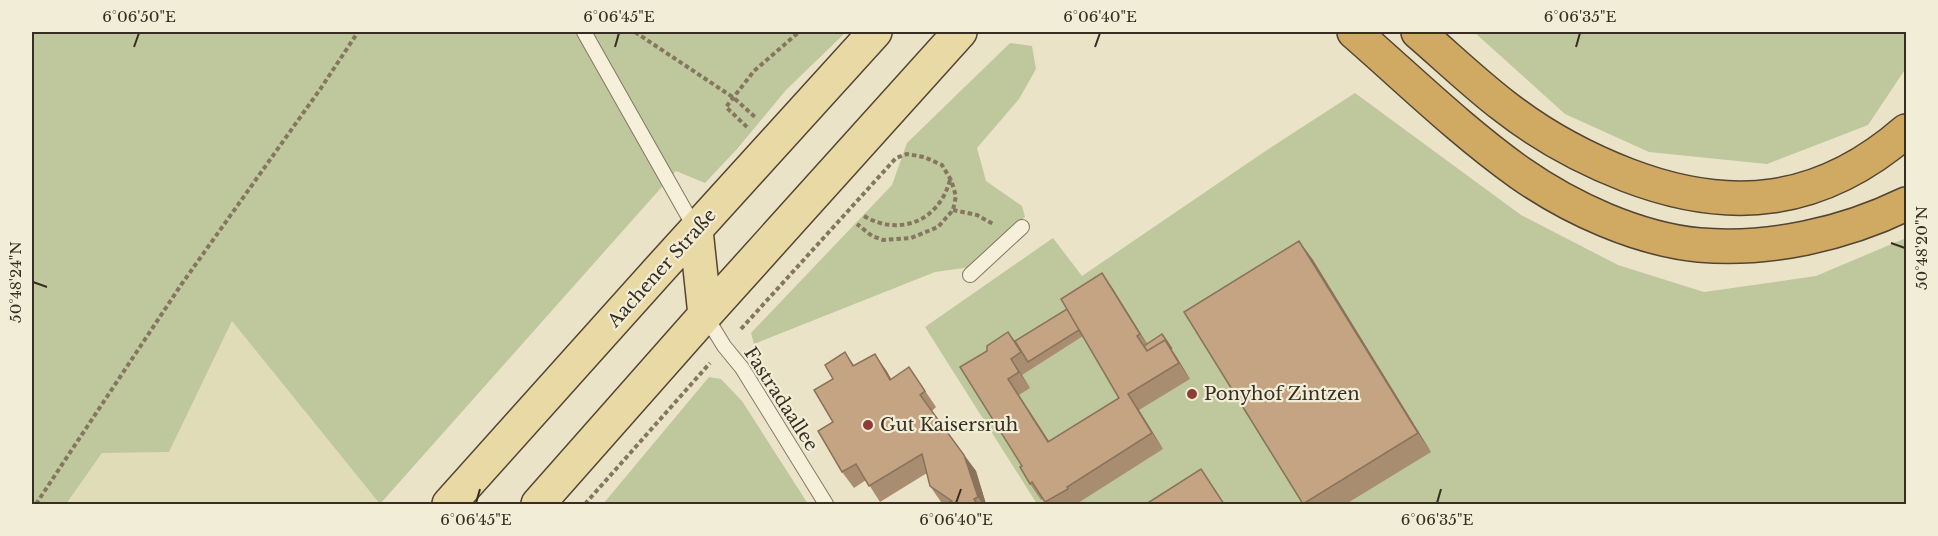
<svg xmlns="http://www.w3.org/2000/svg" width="1938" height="536" viewBox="0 0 1938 536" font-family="'Libre Baskerville',serif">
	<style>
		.farmland { fill: #dfdcb7 }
		.green { fill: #bfc79d }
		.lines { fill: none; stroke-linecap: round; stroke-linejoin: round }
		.service-casing { stroke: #85775f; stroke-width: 16 }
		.primary-casing { stroke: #534533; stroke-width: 36 }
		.motorway-casing { stroke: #534533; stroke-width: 36 }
		.path { stroke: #85775f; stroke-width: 4; stroke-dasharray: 4.5 3; stroke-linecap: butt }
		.service { stroke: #f6f0db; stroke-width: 14 }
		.primary { stroke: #e9daa5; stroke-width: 33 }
		.motorway { stroke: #d0aa63; stroke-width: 33 }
		.wall { fill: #a98d70; fill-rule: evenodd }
		.shaded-wall { fill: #89735b }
		.building { fill: #c4a482; stroke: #89735b; stroke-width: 1.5 }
		.ticks { fill: none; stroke: #372e21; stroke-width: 2 }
		.poi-dot { fill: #8e3d35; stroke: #f2edd7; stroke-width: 2 }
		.labels { text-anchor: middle; stroke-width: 4.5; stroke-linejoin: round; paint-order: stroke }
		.street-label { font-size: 18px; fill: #372e21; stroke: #f2edd7 }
		.poi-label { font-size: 18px; fill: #372e21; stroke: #f2edd7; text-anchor: start }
		.neatline { fill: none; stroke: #372e21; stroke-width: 2 }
		.ticks-label { font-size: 15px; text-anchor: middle; fill: #372e21 }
	</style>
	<rect width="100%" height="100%" fill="#eae3c8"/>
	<path class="farmland" d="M232,321L380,504H66L102,453L169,452Z"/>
	<path class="green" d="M32,32H846L786,90L737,149L705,183L676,171L380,504L232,321L169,452L102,453L66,504H32Z
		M1474,32H1906V68L1868,125L1767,164L1649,152L1565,114Z
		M1010,43L1032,46L1036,69L1019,99L977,148L986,181L1022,206L1025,217L971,267L935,272L754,344L751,333L892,185L907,143Z
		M1355,93L1521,215L1618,265L1704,292L1816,276L1906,238V504H1037L925,327L1053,238L1082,276L1264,152Z
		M709,377L721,379L742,401L808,504H603Z"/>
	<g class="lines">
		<g class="service-casing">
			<path id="service" d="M584,32L696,230
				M970,275L1022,227
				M705,315L724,346L742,368L826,504"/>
		</g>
		<g class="primary-casing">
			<path id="primary" d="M696,230L705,315
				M449,504L658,271L875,32
				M538,504L705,315L960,32"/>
		</g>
		<g class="motorway-casing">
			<path id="motorway" d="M1354,32C1408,79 1461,131 1520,173C1570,208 1637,239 1699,245C1770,251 1844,234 1906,204
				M1418,32C1446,56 1474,83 1504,106C1541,135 1583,158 1627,175C1731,215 1821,205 1906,131"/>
		</g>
		<path class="path" d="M635,32L734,98L756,118
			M747,127L726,107L754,71L799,32
			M953,210L977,215L993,224
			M864,216C900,237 939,221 950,180
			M741,329L896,158L907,154L924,157L942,165L951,180L956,196L953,210L938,227L911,238L883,240L872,236L857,224
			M36,504L181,285L321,88L358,32
			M585,504L710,363"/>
		<use href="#service" class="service"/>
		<use href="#primary" class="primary"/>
		<use href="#motorway" class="motorway"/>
	</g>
	<path class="wall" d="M1299,241L1313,260L1431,452L1346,504H1303Z
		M1102,273L1113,289L1147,344L1176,356L1190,379L1139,410L1163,449L1078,503L1079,504H1047L1043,499L1041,500L1030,484L1022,466L987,351L1008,332L1015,341L1067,309ZM1083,336L1119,398L1049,442L1019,395L1030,388L1022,375Z
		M845,352L854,365L886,370L891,379L909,367L936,407L932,411L976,471L986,504H945L941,502L930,486L927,473L880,502L866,480L854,488L842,472L833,422V379Z"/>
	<path class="shaded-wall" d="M1299,241L1313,260L1431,452L1418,433Z
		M1102,273L1113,289L1151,350L1140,334Z
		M1162,334L1176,356L1190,379L1179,363Z
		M875,354L886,370L901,396L890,380Z
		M1011,359L1022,375L1030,388L1019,372Z
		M1008,379L1019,395L1060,458L1048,442Z
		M1128,394L1139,410L1163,449L1152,433Z
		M964,455L976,471L986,504H983L978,497Z"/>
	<path class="building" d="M1299,241L1418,433L1303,504L1184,312Z
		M1102,273L1140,334L1137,336L1147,351L1165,340L1179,363L1128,394L1152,433L1067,487L1068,489L1045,502L1032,482L1030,484L1020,467L1022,466L960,367L987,351V346L1008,332L1021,352L1011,359L1019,372L1008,379L1048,442L1119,398L1061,299Z
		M1067,309L1079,330L1028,362L1015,341Z
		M1162,334L1172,349L1165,340L1147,351L1144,346Z
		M845,352L853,366L875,354L890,380L909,367L925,391L920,395L964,455L978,497L974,499L977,504H945L952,501L930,486L922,454L869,486L856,464L842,472L818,431L833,422L814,390L833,379L825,365Z
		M1201,469L1224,504H1146Z"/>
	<path class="ticks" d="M134,47L139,33M615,47L619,33M1095,47L1100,33M1576,47L1580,33M1891,243L1905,248M33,282L47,287M476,503L480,489M956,503L961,489M1437,503L1441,489"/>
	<g class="poi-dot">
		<circle cx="1192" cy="394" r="6"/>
		<circle cx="868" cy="425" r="6"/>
	</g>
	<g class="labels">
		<g class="street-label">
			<text transform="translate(662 268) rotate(-48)" y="6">Aachener Straße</text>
			<text transform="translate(781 399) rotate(57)" y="6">Fastradaallee</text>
		</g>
		<g class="poi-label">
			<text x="1204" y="400">Ponyhof Zintzen</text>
			<text x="880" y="431">Gut Kaisersruh</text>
		</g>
	</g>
	<rect width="1938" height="536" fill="none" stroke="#f2edd7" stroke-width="66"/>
	<rect x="33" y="33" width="1872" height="470" class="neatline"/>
	<g class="ticks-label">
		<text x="139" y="22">6°06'50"E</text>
		<text x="619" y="22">6°06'45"E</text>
		<text x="1100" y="22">6°06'40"E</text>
		<text x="1580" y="22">6°06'35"E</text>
		<text transform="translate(1922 248) rotate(-90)" y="5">50°48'20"N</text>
		<text transform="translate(16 282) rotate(-90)" y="5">50°48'24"N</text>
		<text x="476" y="525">6°06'45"E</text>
		<text x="956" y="525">6°06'40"E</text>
		<text x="1437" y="525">6°06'35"E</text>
	</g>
</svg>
